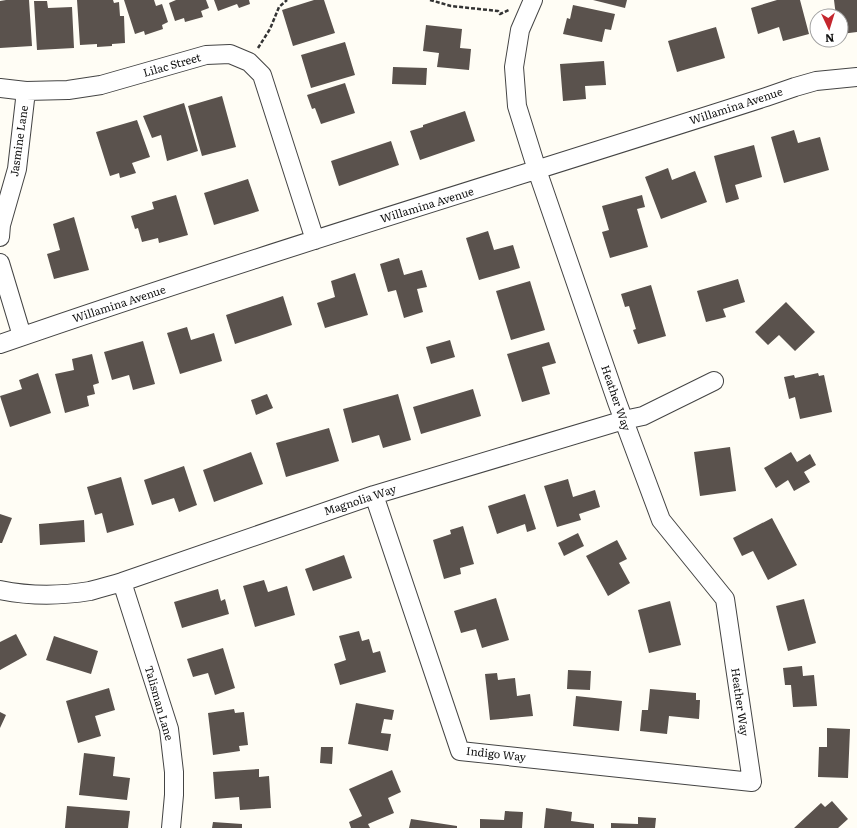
<svg xmlns="http://www.w3.org/2000/svg" width="857" height="828" viewBox="0 0 857 828" font-family="Literata,serif">
	<style>
		.building { fill: #5a524d }
		.lines { fill: none; stroke-linecap: round; stroke-linejoin: round }
		.street-casing { stroke: #444; stroke-width: 20 }
		.path { stroke: #333; stroke-width: 2.5; stroke-dasharray: 4 2; stroke-linecap: butt }
		.street { stroke: #fff; stroke-width: 18 }
		.labels { text-anchor: middle; stroke-width: 4; stroke-linejoin: round; paint-order: stroke }
		.street-label { font-size: 11px; fill: #111; stroke: #fff }
	</style>
	<rect width="100%" height="100%" fill="#fffdf5"/>
	<path class="building" d="M6,0H29L32,46L0,48V1Z
		M77,0H113L114,3L119,2L120,16H124L125,43L112,44V46L97,47V44L80,45Z
		M124,0H154L156,6L162,4L168,22L162,25L163,29L145,35L144,31L135,34Z
		M176,0H206L209,8L201,11L203,17L185,22L184,18L175,21L169,3Z
		M214,0H249L250,4L239,8L237,4L218,11Z
		M314,0H324L335,33L293,46L282,10Z
		M593,0H627L625,8Z
		M777,0H800L809,34L783,41L779,27L758,34L751,8Z
		M834,0H857V32L841,34V16H836Z
		M34,1H47L48,8L72,7L74,48L37,50Z
		M573,5L615,14L611,30L605,29L602,42L563,34L567,18L570,19Z
		M426,25L462,29L460,48L471,49L469,70L437,67L439,53L423,51Z
		M716,27L725,58L677,72L668,41Z
		M345,42L355,75L311,88L301,55Z
		M604,61L606,85L585,86L586,99L563,101L560,64Z
		M393,67L427,68L426,85L392,84Z
		M345,83L355,113L321,124L315,108L312,109L307,95Z
		M222,96L236,147L202,156L188,106Z
		M184,103L198,151L167,161L161,135L152,138L143,116Z
		M465,111L475,141L420,160L410,131L423,127V125Z
		M137,120L150,157L132,163L136,173L120,178L119,173L110,176L96,132Z
		M794,130L798,143L820,137L829,170L784,183L771,137Z
		M391,141L399,165L339,186L331,161Z
		M754,145L762,177L735,185L739,199L726,203L714,156Z
		M668,168L672,180L695,171L707,202L661,219L645,177Z
		M248,179L259,211L214,225L204,193Z
		M176,195L188,235L159,243L158,238L142,242L138,228L135,229L131,216L154,209L152,202Z
		M642,195L645,207L637,209L648,247L610,258L602,232L609,230L602,206Z
		M74,217L89,270L54,279L47,254L60,250L53,224Z
		M488,231L494,250L513,245L520,268L479,280L466,238Z
		M399,258L404,275L422,270L427,287L417,289L423,312L404,318L396,290L388,292L380,264Z
		M355,273L368,315L325,328L317,303L335,297L331,281Z
		M738,279L745,302L723,309L726,317L706,322L697,291Z
		M530,281L545,330L511,340L496,291Z
		M651,285L666,336L638,344L633,330L636,329L629,306L625,307L621,294Z
		M283,296L292,325L235,344L226,315Z
		M786,302L815,332L795,351L779,335L768,345L755,332Z
		M187,327L191,340L214,333L222,361L180,374L167,333Z
		M450,340L455,357L431,364L426,347Z
		M143,341L155,384L133,390L129,375L112,380L104,352Z
		M549,342L556,363L542,367L550,394L522,402L507,354Z
		M92,354L99,383L93,385L95,394L87,396L89,406L65,413L55,374L74,370L72,359Z
		M38,373L51,413L10,427L0,396L22,389L19,380Z
		M818,373L819,376L824,375L832,412L800,419L795,397L789,399L784,377L794,375L795,378Z
		M473,389L481,416L421,434L413,407Z
		M267,394L273,408L256,415L251,400Z
		M398,394L411,440L383,448L379,435L352,443L343,409Z
		M329,428L339,461L286,477L276,443Z
		M730,447L736,491L700,496L694,452Z
		M251,452L263,484L214,502L203,470Z
		M791,452L797,462L810,454L816,465L804,472L810,482L794,491L788,480L776,488L764,468Z
		M184,466L197,505L179,512L174,498L152,505L144,480Z
		M121,477L134,525L107,533L102,513L95,515L87,487Z
		M568,479L573,497L595,490L600,507L579,514L581,520L557,527L544,486Z
		M525,494L536,529L527,532L525,524L497,534L488,506Z
		M0,514L12,518L2,543H0Z
		M772,518L797,565L768,580L753,551L742,556L733,538Z
		M84,520L85,542L40,545L39,524Z
		M463,526L474,564L460,568L461,574L444,579L433,540L451,534L450,530Z
		M578,533L584,546L564,556L558,543Z
		M617,540L627,559L619,563L630,583L608,596L586,556Z
		M344,555L352,578L313,591L305,569Z
		M264,580L268,592L287,586L295,615L255,627L243,586Z
		M218,589L221,601L225,599L229,614L182,628L174,602Z
		M496,598L509,640L482,648L476,629L461,633L454,611Z
		M804,599L816,643L788,651L776,606Z
		M670,601L681,645L649,653L638,610Z
		M359,631L362,641L369,639L373,653L380,651L386,672L340,685L334,664L346,660L339,636Z
		M16,634L27,655L0,670V642Z
		M54,636L98,651L91,674L46,660Z
		M223,648L235,688L215,695L208,673L193,677L187,659Z
		M802,666L803,676L814,675L817,706L793,707L791,685H785L783,668Z
		M568,670L591,671L590,690L567,689Z
		M497,673L498,680L515,678L517,696L530,694L533,716L490,720L485,674Z
		M109,688L115,710L95,716L101,736L78,743L66,701Z
		M650,689L696,693V700H700L699,719L669,716L667,734L640,731L642,710H648Z
		M576,696L622,701L619,731L573,726Z
		M356,703L394,710L392,720L384,719L381,733L391,734L388,751L348,744Z
		M234,709L235,713L244,712L248,745L239,746L240,751L213,755L208,713Z
		M0,712L6,715L0,728Z
		M827,728L850,729L848,778L818,777L819,747H827Z
		M321,747H333L332,764L320,763Z
		M84,753L115,757L113,776L130,778L127,800L79,795Z
		M259,769V777L269,776L271,808L240,810L239,797L215,799L213,772Z
		M392,770L401,792L388,798L394,813L368,824L370,828H351L349,822L362,816L349,789Z
		M832,801L848,819L838,828H794L821,803L825,807Z
		M67,806L130,811L128,828H65Z
		M546,808L572,812L571,821L594,824V828H544Z
		M505,811L523,812L522,828H480V819L504,820Z
		M638,817L656,818L655,828H611V823L638,824Z
		M411,819L457,826V828H409Z
		M213,822L242,824V828H212Z"/>
	<g class="lines">
		<g class="street-casing">
			<path id="street" d="M0,88L26,91L68,90L101,85L206,55L230,54L249,62L262,75L315,240
				M0,237L1,225L17,169L26,91
				M0,263L22,336
				M0,344C254,256 511,179 766,97L795,87L816,81L857,77
				M374,495L460,751L752,782L725,599L661,520L617,402L537,170L517,106L514,67L520,30L533,0
				M122,582L169,729L174,772V795L171,828
				M0,590C29,596 60,596 90,591C101,588 112,585 122,582L374,495L624,420L643,416L714,381"/>
		</g>
		<path class="path" d="M430,0L451,6L498,11L500,14L509,10
			M258,48L270,29L279,7L287,0"/>
		<use href="#street" class="street"/>
	</g>
	<g class="labels">
		<g class="street-label">
			<text transform="translate(172 65) rotate(-16)" y="4">Lilac Street</text>
			<text transform="translate(736 106) rotate(-18)" y="4">Willamina Avenue</text>
			<text transform="translate(19 141) rotate(-82)" y="4">Jasmine Lane</text>
			<text transform="translate(427 205) rotate(-17)" y="4">Willamina Avenue</text>
			<text transform="translate(119 304) rotate(-18)" y="4">Willamina Avenue</text>
			<text transform="translate(616 398) rotate(71)" y="4">Heather Way</text>
			<text transform="translate(360 500) rotate(-18)" y="4">Magnolia Way</text>
			<text transform="translate(740 702) rotate(82)" y="4">Heather Way</text>
			<text transform="translate(159 703) rotate(74)" y="4">Talisman Lane</text>
			<text transform="translate(496 754) rotate(6)" y="4">Indigo Way</text>
		</g>
	</g>
	<g transform="translate(829 28) rotate(176)"><circle r="19" fill="#ffffff" stroke="#a0a0a0"/>
	<path d="M0-3L7 15L0 10L-7 15Z" fill="#c4262e"/>
	<text y="-6" font-size="11" font-weight="bold" text-anchor="middle" fill="#111111">N</text>
	</g>
</svg>
